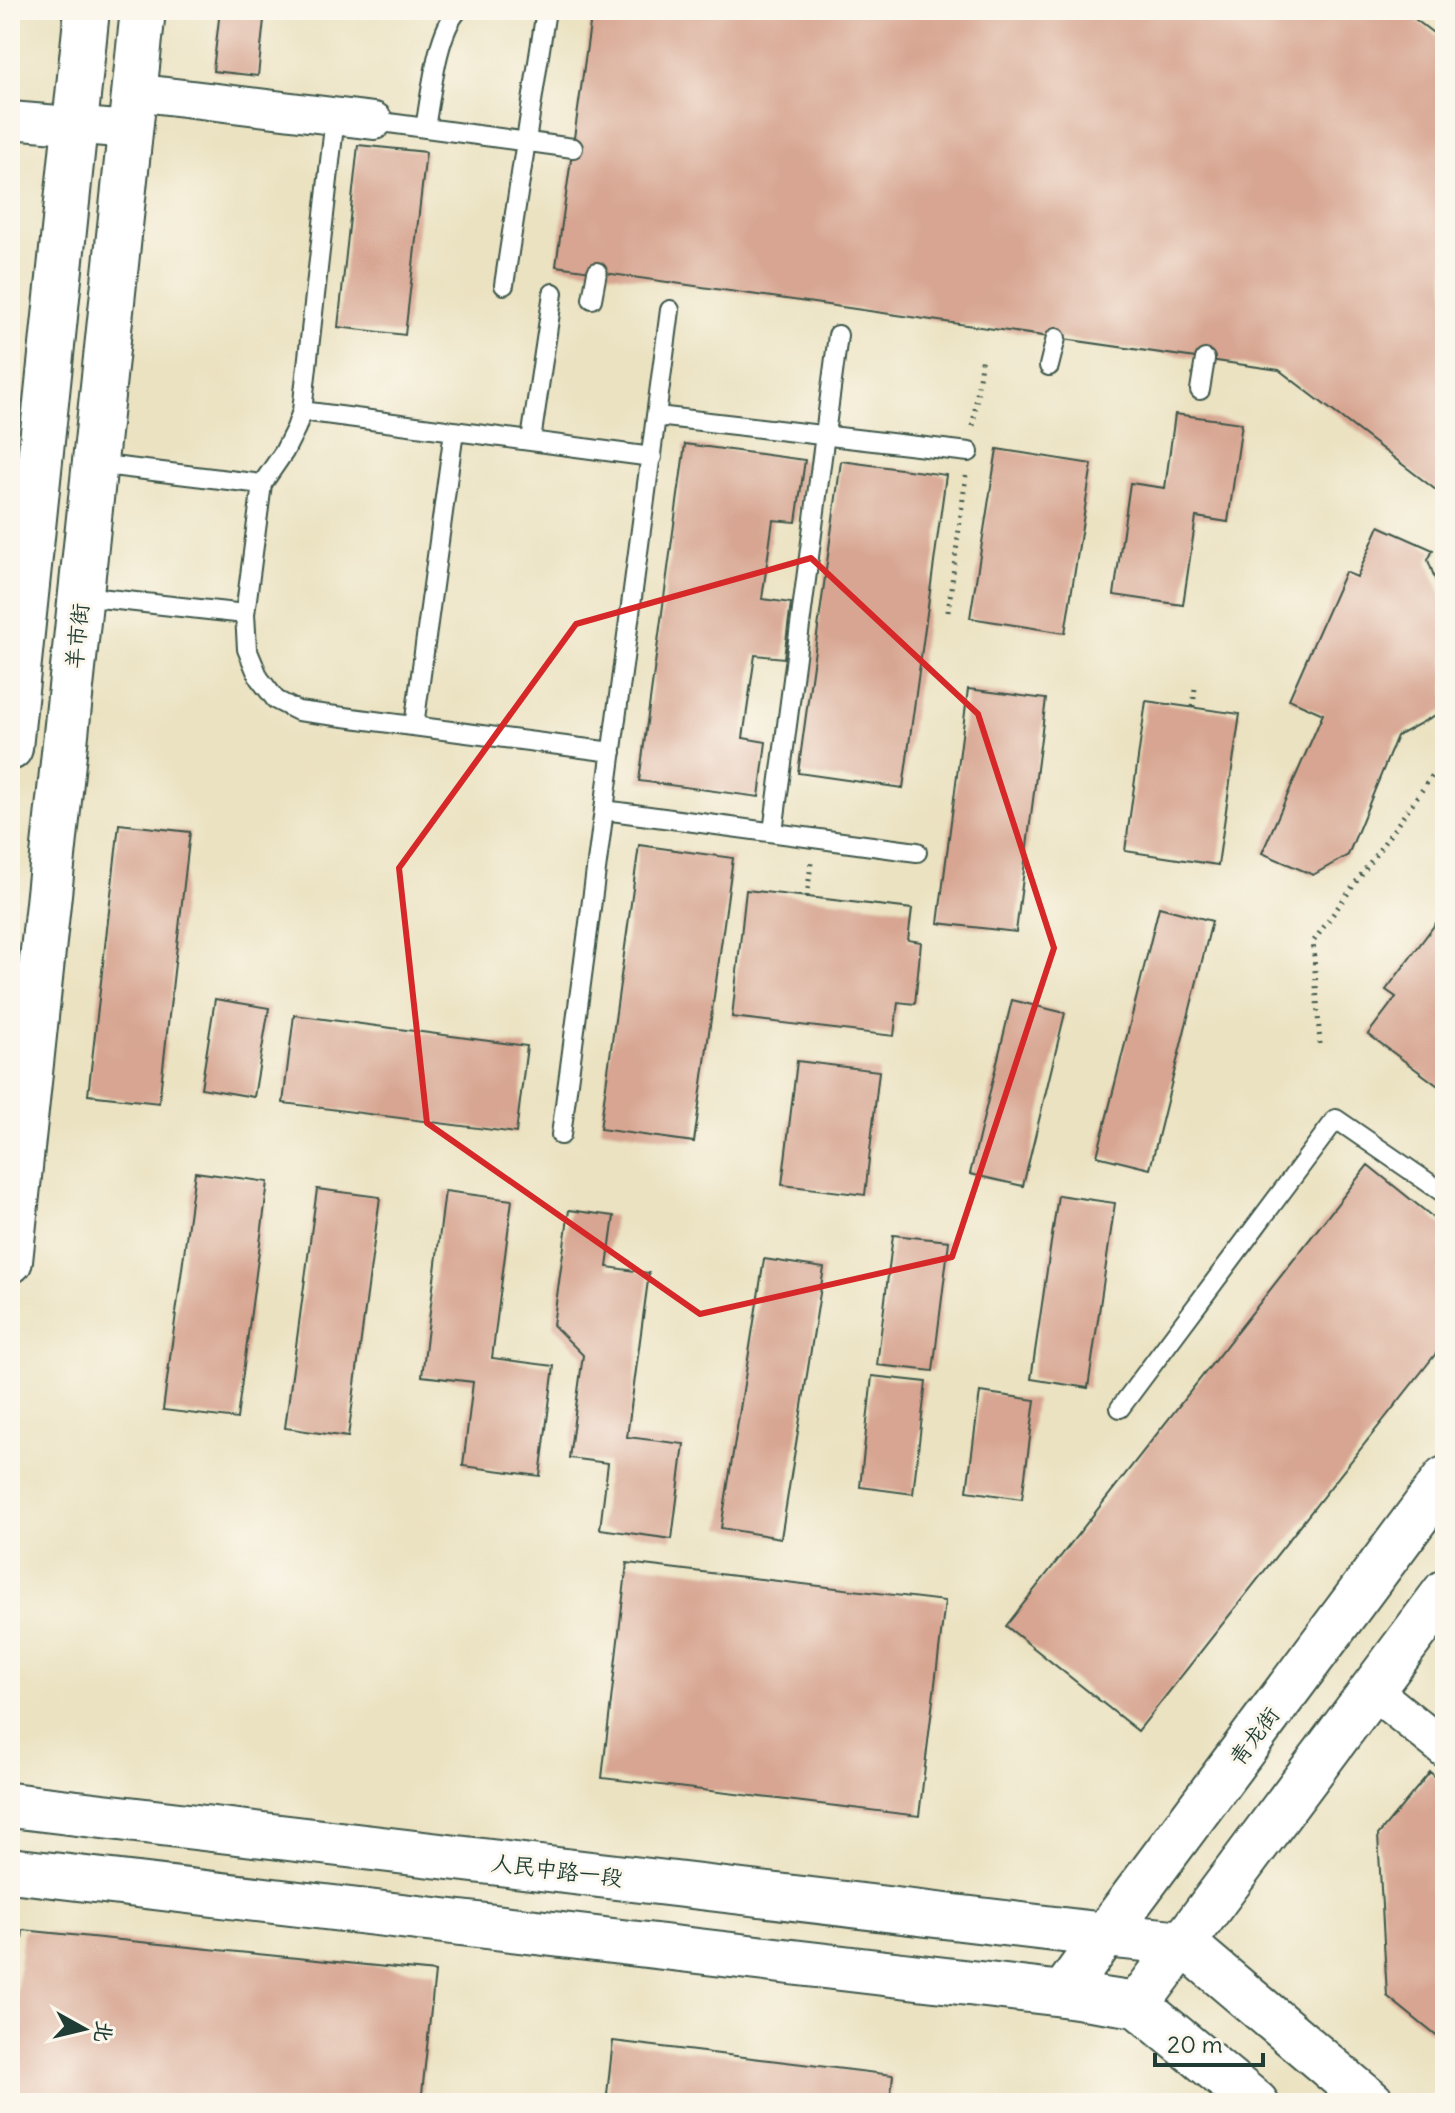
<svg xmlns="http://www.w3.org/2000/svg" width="1455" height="2113" viewBox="0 0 1455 2113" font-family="Delius,'LXGW WenKai TC',sans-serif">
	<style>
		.building { fill: #d7a591 }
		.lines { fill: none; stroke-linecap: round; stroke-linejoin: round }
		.service-casing { stroke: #3e5649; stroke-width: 22 }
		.minor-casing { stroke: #3e5649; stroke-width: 40 }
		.secondary-casing { stroke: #3e5649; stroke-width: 48 }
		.primary-casing { stroke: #3e5649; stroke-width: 48 }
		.path { stroke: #3e5649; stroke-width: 5; stroke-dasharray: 2 6; stroke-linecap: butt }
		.service { stroke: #fff; stroke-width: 18 }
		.minor { stroke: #fff; stroke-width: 36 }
		.secondary { stroke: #fff; stroke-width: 44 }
		.primary { stroke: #fff; stroke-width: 44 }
		.marked { fill: none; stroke: #d62828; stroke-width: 6; stroke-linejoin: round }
		.labels { text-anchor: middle; stroke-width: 6; stroke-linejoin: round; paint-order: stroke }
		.street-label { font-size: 22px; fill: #1f3d34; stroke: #fbf7ec }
	</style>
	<rect width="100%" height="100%" fill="#fbf7ec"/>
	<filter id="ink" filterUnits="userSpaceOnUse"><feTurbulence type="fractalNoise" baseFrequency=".0125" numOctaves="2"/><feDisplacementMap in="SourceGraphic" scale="16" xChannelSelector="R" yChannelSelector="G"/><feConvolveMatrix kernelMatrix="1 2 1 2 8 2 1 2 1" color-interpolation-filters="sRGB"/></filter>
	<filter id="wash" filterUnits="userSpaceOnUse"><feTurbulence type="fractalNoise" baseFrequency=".006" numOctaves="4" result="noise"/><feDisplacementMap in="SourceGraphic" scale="32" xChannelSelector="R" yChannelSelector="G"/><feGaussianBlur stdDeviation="1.8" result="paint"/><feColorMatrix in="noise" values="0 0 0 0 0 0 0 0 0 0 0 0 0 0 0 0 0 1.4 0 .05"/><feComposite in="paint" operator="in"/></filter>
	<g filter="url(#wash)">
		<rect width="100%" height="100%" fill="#ebe2c1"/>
		<g id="blocks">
			<path class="building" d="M220,10H265L258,76L213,71Z
				M592,10H1403L1445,42V497L1279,370L556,266Z
				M358,145L426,152L405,335L338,327Z
				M1175,414L1242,423L1228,522L1196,517L1183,605L1114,595L1130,483L1165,488Z
				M685,444L805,460L796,522L773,520L762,599L791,603L784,658L755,655L743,738L766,742L759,797L639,781Z
				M997,449L1092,464L1065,633L970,618Z
				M841,461L946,475L903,788L798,773Z
				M1379,526L1433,550L1428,560L1445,606V710L1397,736L1348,855L1313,875L1262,853L1323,714L1289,699L1345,572L1357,577Z
				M968,689L1046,699L1016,932L938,923Z
				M1146,701L1240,714L1218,865L1125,851Z
				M119,824L190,832L159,1103L88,1095Z
				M639,845L733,858L694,1142L600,1129Z
				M746,890L912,909L908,940L921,942L915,1004L898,1002L894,1036L732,1017Z
				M1159,907L1212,921L1150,1169L1097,1156Z
				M1445,911V1091L1368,1034L1396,997L1386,990Z
				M215,999L269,1008L254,1097L201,1088Z
				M1012,1000L1065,1013L1023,1186L970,1174Z
				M294,1015L527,1046L516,1133L283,1103Z
				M797,1061L879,1071L865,1195L782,1185Z
				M1368,1165L1445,1227V1342L1138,1731L1006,1626Z
				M195,1172L268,1182L237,1419L163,1410Z
				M317,1189L380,1197L348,1437L285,1428Z
				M445,1191L512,1200L492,1358L554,1366L540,1476L463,1466L473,1382L422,1376Z
				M1058,1195L1115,1203L1088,1388L1031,1379Z
				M569,1210L614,1216L607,1267L649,1273L627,1437L684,1444L672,1539L600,1529L608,1463L569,1458L583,1355L553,1325Z
				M893,1235L949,1241L933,1371L877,1365Z
				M764,1259L824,1268L781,1538L721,1528Z
				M872,1376L926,1382L913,1494L860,1487Z
				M980,1392L1035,1400L1022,1499L967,1491Z
				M627,1563L945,1601L919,1816L602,1778Z
				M1430,1772L1445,1785V2043L1387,1996L1378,1835Z
				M23,1930L435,1972L421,2103H242L210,2100V2103H10V2051Z
				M613,2041L893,2075L890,2103H606Z"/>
		</g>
	</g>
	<g filter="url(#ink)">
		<use href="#blocks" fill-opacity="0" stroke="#3e5649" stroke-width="2"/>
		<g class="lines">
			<g class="service-casing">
				<path id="service" d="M335,117L302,411L296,428L284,452L262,484L245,614L247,649L259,678L276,700L298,711L612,752
					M374,121L573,148
					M425,128C431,96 436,34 458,10
					M504,285L546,10
					M592,299L597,272
					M1049,366L1056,338
					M1200,390L1205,359
					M302,411L652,457
					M657,416L969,452
					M531,440L553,293
					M95,464L262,484
					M81,596L245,614
					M414,726L454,431
					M604,810L917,852
					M773,832L838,335
					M561,1135L670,310
					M1120,1408L1336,1119L1445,1194"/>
			</g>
			<g class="minor-casing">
				<path id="minor" d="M134,92L374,121
					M10,120L130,130
					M1372,1690L1445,1749"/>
			</g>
			<g class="secondary-casing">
				<path id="secondary" d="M10,748L87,10
					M10,1261L143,10"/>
			</g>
			<g class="primary-casing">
				<path id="primary" d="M10,1805L1105,1935L1183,1943L1372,2103
					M10,1870L1063,1994L1137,2005L1256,2103
					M1063,1994L1105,1935L1445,1479
					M1137,2005L1445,1592"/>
			</g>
			<path class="path" d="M973,426L982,356
				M948,612L966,476
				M1193,707L1195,688
				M807,897L811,863
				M1320,1044L1313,942L1435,772L1445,765"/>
			<use href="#service" class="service"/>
			<use href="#minor" class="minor"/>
			<use href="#secondary" class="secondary"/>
			<use href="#primary" class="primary"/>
		</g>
	</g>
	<path class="marked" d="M811,558L978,714L1054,948L952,1257L700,1314L427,1123L399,868L576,624Z"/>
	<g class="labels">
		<g class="street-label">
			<text transform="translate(77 636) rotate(-84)" y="8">羊市街</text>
			<text transform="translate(1254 1736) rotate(-53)" y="8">青龙街</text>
			<text transform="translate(557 1870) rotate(7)" y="8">人民中路一段</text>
		</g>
	</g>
	<rect width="1455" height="2113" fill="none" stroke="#fbf7ec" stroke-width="40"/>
	<g transform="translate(84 2029) rotate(98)" stroke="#fbf7ec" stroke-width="6" paint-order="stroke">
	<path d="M0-6L14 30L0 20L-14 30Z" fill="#1f3d34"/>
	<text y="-12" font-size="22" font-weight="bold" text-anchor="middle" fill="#1f3d34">北</text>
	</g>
	<path d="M1155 2053v12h108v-12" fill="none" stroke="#1f3d34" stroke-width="4"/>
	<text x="1167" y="2053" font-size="24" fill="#1f3d34" stroke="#fbf7ec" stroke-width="6" paint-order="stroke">20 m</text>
</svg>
